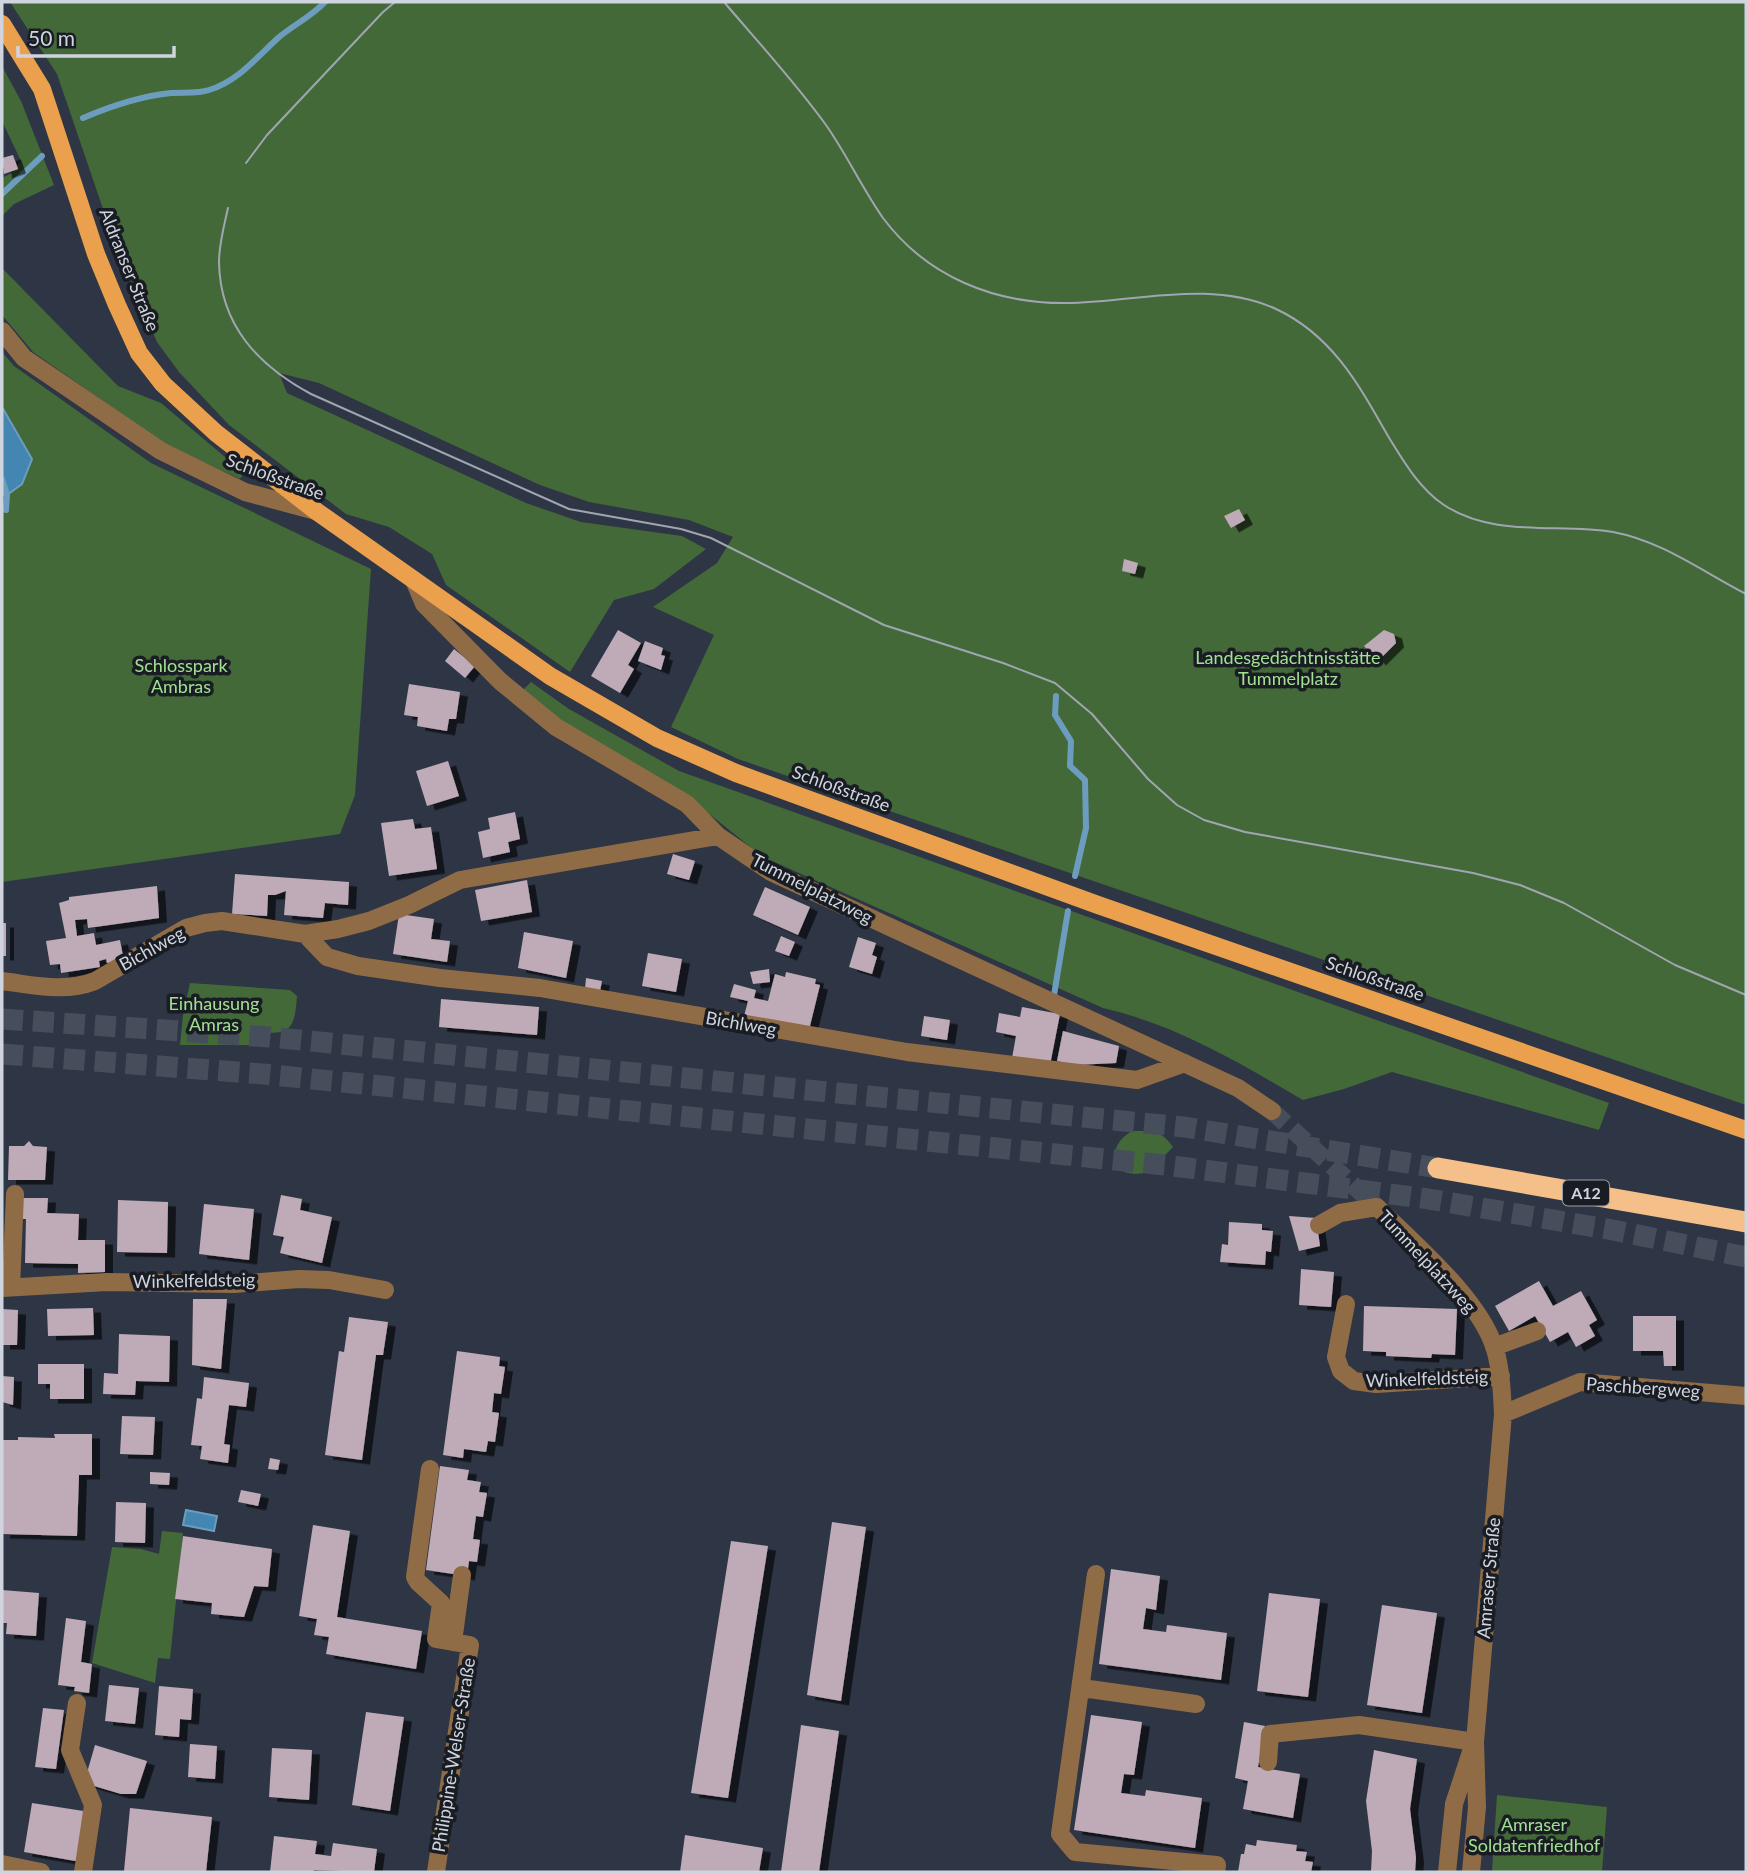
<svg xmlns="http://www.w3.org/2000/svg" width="1748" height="1874" viewBox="0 0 1748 1874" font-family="Lato,sans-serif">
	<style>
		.green { fill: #436939 }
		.water { fill: #4386b1; stroke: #6d9dbe; stroke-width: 2 }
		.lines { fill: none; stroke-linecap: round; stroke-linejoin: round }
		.stream { stroke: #6d9dbe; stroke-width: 6 }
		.building { fill: #beabb7; filter: url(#shadow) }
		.minor-tunnel { stroke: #464d5b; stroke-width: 18; stroke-dasharray: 18 9; stroke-linecap: butt }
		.highway-tunnel { stroke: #464d5b; stroke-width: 21; stroke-dasharray: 21 10; stroke-linecap: butt }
		.minor { stroke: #906c46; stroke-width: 18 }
		.major { stroke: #eaa04d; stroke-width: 18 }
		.highway { stroke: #f4bf88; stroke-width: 21 }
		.tram { stroke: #a0a6b1; stroke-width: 2 }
		.labels { text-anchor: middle; stroke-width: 7; stroke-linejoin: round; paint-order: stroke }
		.shield { fill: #191d23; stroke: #989da6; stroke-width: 2 }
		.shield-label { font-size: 16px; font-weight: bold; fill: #cfd4de }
		.street-label { font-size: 18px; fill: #cfd4de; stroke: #191d23 }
		.park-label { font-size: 18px; fill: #a1e091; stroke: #191d23 }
	</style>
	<defs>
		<filter id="shadow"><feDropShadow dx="8" dy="4.5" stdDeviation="0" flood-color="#0009"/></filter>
	</defs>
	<rect width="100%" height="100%" fill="#2e3544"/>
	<path class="green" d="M10,2H1746V1105L738,759L671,727L714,635L653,607L717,563L733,537L689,520L589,502L540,485L319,383L279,373L287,393L526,503L581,522L682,536L706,549L654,589L614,600L570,672L446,585L432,554L389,527L346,514L229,425L179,372L157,342L115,244L57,74Z
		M2,66L21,101L54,185L14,204L2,216V178L12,173L21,161L2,121Z
		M2,268L118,386L161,403L244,473L240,479L163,443L33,352L2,315Z
		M2,352L14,366L151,463L371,569L355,795L340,834L2,882V495H7L32,459L2,407Z
		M531,682L569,709L679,771L1609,1103L1599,1130L1392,1072L1344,1089L1303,1100C1240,1063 1174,1024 1103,1008L763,857L693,801L564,724L523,690Z
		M190,983L290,990L297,996C295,1025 292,1036 261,1032L250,1045H180L183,1015Z
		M1132,1131C1150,1131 1162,1130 1173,1147L1161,1159L1157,1169C1142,1176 1126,1176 1113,1165C1113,1150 1118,1139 1132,1131Z
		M162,1531L183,1533L170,1659L158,1658L155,1683L92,1663L112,1547L141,1549L159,1554Z
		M1497,1795L1607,1807L1602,1872H1492Z"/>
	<path class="water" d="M2,407L32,459L22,484L7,495H2Z
		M186,1510L217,1516L214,1531L183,1525Z"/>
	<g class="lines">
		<path class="stream" d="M83,118C111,106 141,96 171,93C183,92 198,94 209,90C238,81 256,58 278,38C293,25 311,17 325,2
			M2,194L42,156
			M2,479L7,495L6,510
			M1056,696L1055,715L1071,741L1070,766L1085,780L1086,828L1075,876
			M1054,995L1068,911"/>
	</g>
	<path class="building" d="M13,155L18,169L4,174L2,158Z
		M1239,509L1245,520L1231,528L1224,516Z
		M1124,559L1138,563L1135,574L1122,571Z
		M618,630L641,643L628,665L634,669L620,693L591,676Z
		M1384,630L1394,634L1396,643L1378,661L1364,646Z
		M645,641L663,648L661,655L665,656L661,670L638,661Z
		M454,649L475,666L465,678L445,661Z
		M409,684L460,692L456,719H449L447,731L417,726L418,717L404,715Z
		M448,761L459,796L427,806L416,771Z
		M515,812L520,839L508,842L510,852L483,858L478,832L490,829L488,818Z
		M413,819L415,829L431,827L437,869L389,876L381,823Z
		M673,854L695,861L689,880L667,874Z
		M235,874L349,882L348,905L325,903L323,918L284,915L286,891L275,895H268L267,916L232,914Z
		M527,880L532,912L481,921L475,890Z
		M157,886L159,918L88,928L87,919L75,920L77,936L94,933L96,945L120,940L123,956L119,961L107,963L106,959L99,961L100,967L61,973L60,964L50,965L46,941L66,938L59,903L69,900V897Z
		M765,887L810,907L798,935L753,915Z
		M399,914L434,919L431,939L450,941L447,962L393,954Z
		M2,923H6V956H2Z
		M524,932L573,941L566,978L518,968Z
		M781,936L795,942L789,956L775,951Z
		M858,937L876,943L872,955L877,957L872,974L849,967Z
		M648,953L682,959L676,992L642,986Z
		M769,969L770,982L753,984L750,972Z
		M786,972L816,979L815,984L820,985L809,1030L744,1016L748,1001L730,997L734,984L756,990L754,998L768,1001L775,974L785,977Z
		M586,978L602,981L600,991L585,989Z
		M441,999L539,1007L537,1035L439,1027Z
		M1022,1007L1060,1014L1050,1065L1012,1058L1016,1036L996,1032L999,1013L1020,1017Z
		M924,1016L950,1020L947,1040L921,1036Z
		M1063,1031L1119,1046L1116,1063L1075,1065L1057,1061Z
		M29,1141L33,1146L47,1147L45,1180H8L9,1146H24Z
		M281,1195L302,1199L300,1210L332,1217L322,1263L280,1253L284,1237L273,1235Z
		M18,1198H48L47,1213L79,1214L78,1240H105V1272L78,1273V1264L25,1263L26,1219H18Z
		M118,1200L168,1202L167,1253L117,1252Z
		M204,1204L254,1209L249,1260L199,1254Z
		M1289,1216L1316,1218L1320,1246L1299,1251Z
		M1229,1222L1262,1224V1230L1273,1231L1271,1252L1266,1251L1265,1265L1220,1262L1222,1244L1228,1245Z
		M1301,1269L1334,1272L1331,1307L1299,1305Z
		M1539,1281L1553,1306L1581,1291L1597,1320L1589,1325L1595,1336L1576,1347L1568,1332L1550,1342L1535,1316L1509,1331L1495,1306Z
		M193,1299H227L221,1369L192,1365Z
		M1364,1306L1457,1309L1455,1355L1432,1354L1431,1358L1386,1356V1352L1363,1351Z
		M93,1308L94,1335L48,1336L47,1309Z
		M2,1309L18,1310L17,1345H2Z
		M1633,1316H1676V1366H1664L1663,1351H1633Z
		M349,1317L388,1322L383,1355H376L362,1460L325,1455L339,1351L344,1352Z
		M119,1334L170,1336L169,1382L136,1381L135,1395L103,1394L104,1373L118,1374Z
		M457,1351L500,1357L499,1366L505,1367L501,1394L494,1393L492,1412L499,1413L495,1442L488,1441L486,1452L464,1449L463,1458L443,1455Z
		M38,1364H84V1399H50V1384H38Z
		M2,1376L14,1377L13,1405L2,1402Z
		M204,1377L249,1383L246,1407L229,1405L224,1444L230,1445L228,1463L200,1459L202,1446L191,1445L197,1398L202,1399Z
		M122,1416L155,1417L153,1455L120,1454Z
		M54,1434H92V1475H79L77,1536L2,1534V1440H18V1437L55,1438Z
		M270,1458L280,1460L278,1470L268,1469Z
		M440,1466L469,1470L467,1480L481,1482L479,1492L487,1493L483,1517L476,1516L473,1539L480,1540L477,1562L469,1561L467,1576L426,1570Z
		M150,1472L170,1473L169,1485L150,1484Z
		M241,1490L261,1494L258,1506L238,1502Z
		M116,1502L146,1503L145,1543L115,1542Z
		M832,1522L866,1527L841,1701L807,1695Z
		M313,1525L350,1531L337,1617L422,1631L416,1669L326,1654L329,1637L314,1635L317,1619L299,1616Z
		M183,1536L272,1549L268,1587L254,1586L244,1617L211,1614L212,1603L175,1599Z
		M731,1541L768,1546L728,1798L691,1793Z
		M1111,1569L1160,1576L1156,1610L1146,1608L1143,1629L1166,1632L1167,1625L1227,1633L1221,1680L1099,1664Z
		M2,1590L39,1593L36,1636L6,1634L7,1623H2Z
		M1269,1593L1320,1599L1308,1697L1257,1691Z
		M1382,1605L1437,1613L1422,1713L1367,1705Z
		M66,1618L86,1621L81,1662L92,1664L89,1693L74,1691L75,1687L58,1685Z
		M109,1685L139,1688L135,1724L105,1721Z
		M159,1686L193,1689L191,1720L180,1719L179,1737L155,1735Z
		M43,1708L64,1710L56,1769L35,1767Z
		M366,1712L404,1717L390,1811L352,1805Z
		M1091,1715L1142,1722L1134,1775L1124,1774L1121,1793L1145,1796L1146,1790L1202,1798L1195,1848L1074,1830Z
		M1244,1722L1265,1726L1258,1767L1300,1774L1293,1818L1243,1809L1248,1781L1235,1778Z
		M801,1725L839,1731L819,1872H781Z
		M190,1744L217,1746L215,1779L188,1777Z
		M95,1745L147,1761L136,1794H121L84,1783Z
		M272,1748L312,1750L309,1800L269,1797Z
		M1374,1750L1417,1759L1410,1809L1416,1858L1415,1872H1371L1372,1851L1366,1801Z
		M32,1803L90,1812L81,1862L24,1852Z
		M130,1808L212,1817L206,1872L124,1871Z
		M685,1835L763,1848L759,1872H680Z
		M274,1836L317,1841L315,1854L331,1856L333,1843L377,1849L374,1872L314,1870L313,1872H270Z
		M1257,1840L1297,1845L1296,1851L1307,1852L1305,1861L1313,1862L1311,1872H1238L1241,1854H1244L1246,1844L1256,1846Z"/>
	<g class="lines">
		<path class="minor-tunnel" d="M1272,1111L1377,1207"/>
		<path class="highway-tunnel" d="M2,1019L269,1037L1184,1127L1438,1168
			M2,1054L263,1074L1165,1165L1422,1198L1613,1230L1746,1257"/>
		<path class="minor" d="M2,331L24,358L161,451L245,492L316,511
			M414,580L424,604L500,681L556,727L687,804L718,836L771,872L1238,1088L1272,1111
			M305,934L327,957L358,966L440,978L540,988L907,1052L1137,1080L1185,1063
			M2,981C34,985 64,993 95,981L186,928L205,923L222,921L305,934L338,929L369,921L409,905L460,880L718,836
			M1319,1225L1340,1213L1377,1207C1415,1245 1479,1298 1495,1349C1501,1370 1502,1392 1503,1414L1475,1742L1477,1807L1471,1872
			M11,1287L15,1194
			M2,1288L107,1282L234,1284L299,1279L329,1280L385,1290
			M1346,1304L1336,1357L1341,1371L1354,1381L1376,1384L1501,1376
			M1494,1347L1537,1331
			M1503,1414L1580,1382L1746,1396
			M430,1469L415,1577L418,1582L441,1603L436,1639L470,1645L436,1872
			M1096,1574L1060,1834L1075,1852L1217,1865L1216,1872
			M453,1642L462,1575
			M1082,1688L1196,1704
			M77,1703L70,1750L93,1805L83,1872
			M1268,1762L1270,1734L1359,1725L1475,1742
			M2,1864L41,1872
			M1447,1872L1454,1804L1471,1752"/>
		<path class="major" d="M2,24L42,89L96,254L117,305L139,353L163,384L216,433L316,511L550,676L657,738L736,773L1098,905L1746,1130"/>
		<path class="highway" d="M1438,1168L1746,1222"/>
		<path class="tram" d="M724,2C758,42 795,82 826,125C847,155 862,188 883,218C927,277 995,304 1067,303C1135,302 1211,279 1276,309C1332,335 1359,385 1388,436C1404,462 1419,488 1444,505C1494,538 1558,523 1613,532C1662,541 1703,572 1746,594
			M246,163L267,135L383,12L395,2
			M228,208C224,226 219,244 219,262C220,326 259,366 311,394L569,509L681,529L711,538L884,625L1003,663L1055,683L1092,714L1148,779L1177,805L1204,820L1245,832L1473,873L1520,885L1564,903L1675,965L1746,995"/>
	</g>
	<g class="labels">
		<rect class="shield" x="1563" y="1180.5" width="46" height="25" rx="5"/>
		<g class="shield-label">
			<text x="1586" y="1199">A12</text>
		</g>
		<g class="street-label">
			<text transform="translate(129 270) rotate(68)" y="6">Aldranser Straße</text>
			<text transform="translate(275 477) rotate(20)" y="6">Schloßstraße</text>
			<text transform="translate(841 789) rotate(20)" y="6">Schloßstraße</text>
			<text transform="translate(812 889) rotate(27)" y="6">Tummelplatzweg</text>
			<text transform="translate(152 949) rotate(-29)" y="6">Bichlweg</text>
			<text transform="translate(1375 979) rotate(19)" y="6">Schloßstraße</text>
			<text transform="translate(741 1024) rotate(10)" y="6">Bichlweg</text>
			<text transform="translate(1427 1262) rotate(47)" y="6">Tummelplatzweg</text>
			<text transform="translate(194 1281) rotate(-1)" y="6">Winkelfeldsteig</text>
			<text transform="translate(1427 1379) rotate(-2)" y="6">Winkelfeldsteig</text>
			<text transform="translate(1643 1388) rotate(4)" y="6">Paschbergweg</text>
			<text transform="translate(1489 1578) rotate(-85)" y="6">Amraser Straße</text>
			<text transform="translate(454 1755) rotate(-81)" y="6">Philippine-Welser-Straße</text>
		</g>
		<g class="park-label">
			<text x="1288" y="664">Landesgedächtnisstätte<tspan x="1288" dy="21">Tummelplatz</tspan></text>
			<text x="181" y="672">Schlosspark<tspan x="181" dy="21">Ambras</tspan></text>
			<text x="214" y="1010">Einhausung<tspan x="214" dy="21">Amras</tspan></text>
			<text x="1534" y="1831">Amraser<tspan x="1534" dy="21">Soldatenfriedhof</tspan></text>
		</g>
	</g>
	<rect width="1748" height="1874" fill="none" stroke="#cfd4de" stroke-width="7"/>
	<path d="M18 46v10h156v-10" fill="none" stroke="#cfd4de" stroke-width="3.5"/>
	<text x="28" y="46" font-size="21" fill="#cfd4de" stroke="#191d23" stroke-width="5" paint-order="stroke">50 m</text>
</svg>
